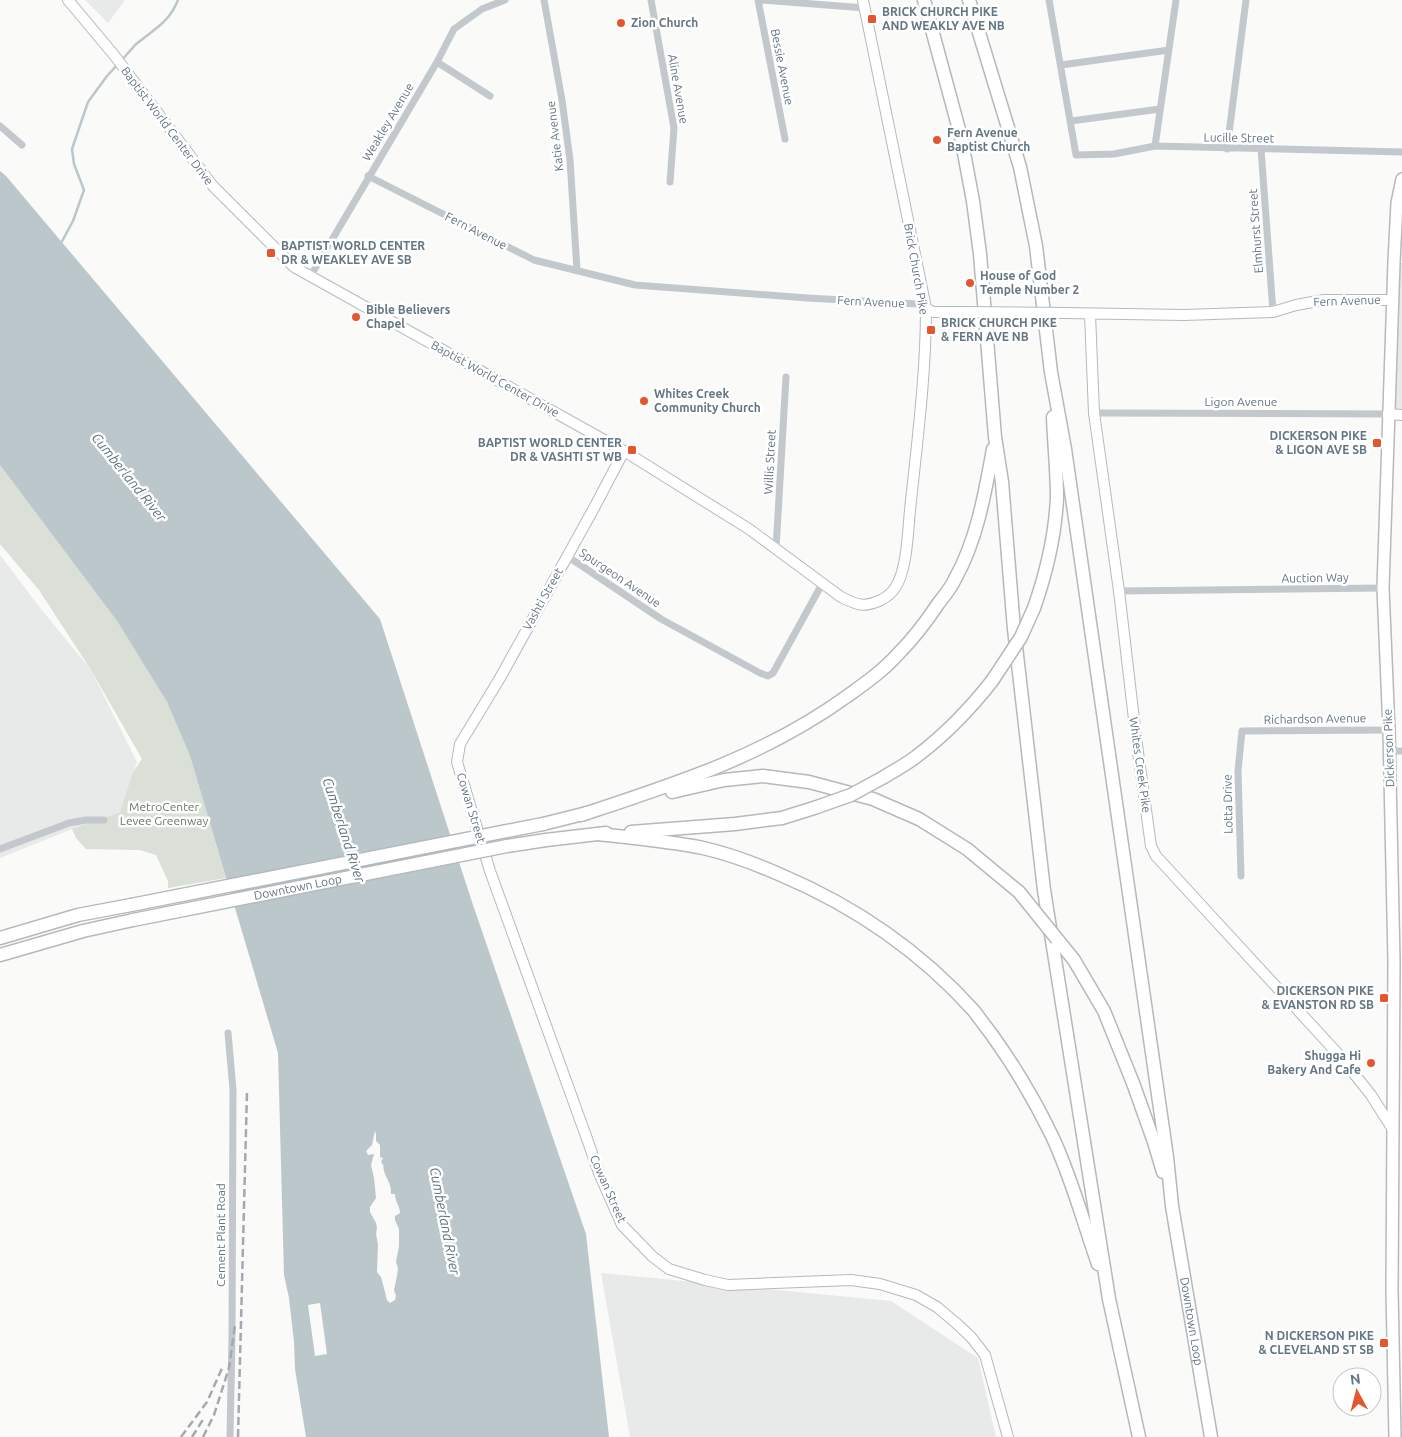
<svg xmlns="http://www.w3.org/2000/svg" width="1402" height="1437" viewBox="0 0 1402 1437" font-family="Ubuntu,sans-serif">
	<style>
		.built { fill: #e8e9e9 }
		.green { fill: #dadfd7 }
		.water { fill: #bbc7cb; fill-rule: evenodd }
		.lines { fill: none; stroke-linecap: round; stroke-linejoin: round }
		.stream { stroke: #bbc7cb; stroke-width: 2.5 }
		.secondary-casing { stroke: #b3babf; stroke-width: 12 }
		.primary-casing { stroke: #b5babe; stroke-width: 14 }
		.highway-casing { stroke: #b4b9bd; stroke-width: 15 }
		.street { stroke: #c3c8cc; stroke-width: 7 }
		.secondary { stroke: #fff; stroke-width: 10 }
		.primary { stroke: #fff; stroke-width: 11 }
		.highway { stroke: #fff; stroke-width: 12 }
		.rail { stroke: #a2aab0; stroke-width: 2.5; stroke-dasharray: 8 4; stroke-linecap: butt }
		.secondary-bridge-casing { stroke: #b3babf; stroke-width: 12; stroke-linecap: butt }
		.highway-bridge-casing { stroke: #b4b9bd; stroke-width: 15; stroke-linecap: butt }
		.secondary-bridge { stroke: #fff; stroke-width: 10 }
		.highway-bridge { stroke: #fff; stroke-width: 12 }
		.poi-dot { fill: #e4572e; stroke: #fff; stroke-width: 2 }
		.labels { text-anchor: middle; stroke-width: 5; stroke-linejoin: round; paint-order: stroke }
		.poi-label { font-size: 12px; font-weight: bold; fill: #657683; stroke: #fff; text-anchor: start }
		.street-label { font-size: 12px; fill: #657683; stroke: #fff }
		.park-label { font-size: 12px; fill: #687a64; stroke: #fff }
		.water-label { font-size: 14px; font-style: italic; fill: #60757c; stroke: #fff }
	</style>
	<rect width="100%" height="100%" fill="#fafaf8"/>
	<path class="built" d="M85,0H125L108,23Z
		M1394,262L1402,263V415L1388,414Z
		M0,555L41,609L91,670L137,762L120,812L72,829L0,858Z
		M601,1273L891,1301L978,1358L996,1437H630Z"/>
	<path class="green" d="M0,465L117,621L167,702L190,756L226,878L168,888V881L156,855L140,850L86,849L76,838L72,829L120,812L133,772L142,759L91,670L39,590L0,544Z"/>
	<path class="water" d="M0,171L6,176L380,619L472,902L586,1234L609,1437H306L295,1369L294,1342L289,1298L284,1275L278,1053L190,756L167,702L117,621L0,465ZM375,1131L376,1134V1141L380,1145V1157L383,1158L381,1162C386,1169 382,1162 384,1171C386,1179 391,1182 391,1193V1194H395C395,1202 400,1206 400,1213L395,1216V1220L399,1229V1246L396,1262L398,1268L397,1276L394,1290L396,1296L395,1300L390,1303L387,1300L381,1277L377,1272L378,1245L376,1234L377,1228L376,1223L370,1212V1207L376,1198L374,1178L371,1165L374,1154L368,1155L366,1151L372,1145ZM320,1303L327,1354L315,1356L308,1305Z"/>
	<g class="lines">
		<path class="stream" d="M122,60C126,55 131,50 135,45C153,30 169,23 178,0
			M60,245L73,221L84,190L74,164L72,149L88,102L107,76L118,64"/>
		<g class="secondary-casing">
			<path id="secondary" d="M68,0L114,55L213,186L294,267L624,451L749,529L841,597C857,605 864,608 881,600C887,597 891,594 895,588C907,571 908,531 910,510C917,443 926,375 926,308L863,0
				M926,308L933,312H966
				M1065,313L1184,315L1273,312L1296,305L1324,300H1393
				M1090,314L1094,413L1119,591L1137,745L1151,846L1156,856L1340,1056L1371,1095L1392,1128
				M1388,414L1402,415
				M624,451L594,508L500,678L460,744L457,762L490,871L586,1136L599,1173L622,1225L652,1256L665,1266L669,1269L705,1280L728,1285L851,1280L880,1284L916,1295L937,1307L956,1323L971,1337L985,1355L1008,1437"/>
		</g>
		<g class="primary-casing">
			<path id="primary" d="M1395,1437L1392,1290L1394,961L1389,730L1383,588L1394,262L1397,203L1402,179"/>
		</g>
		<g class="highway-casing">
			<g id="highway">
				<path d="M924,0L961,137L973,201L980,254L995,437L1002,482L1014,629L1044,890L1109,1299L1139,1437"/>
				<path id="s1" d="M969,0L1020,167L1036,246L1051,372L1065,449L1167,1157L1172,1206L1211,1437"/>
				<path d="M1034,608C1047,571 1055,538 1057,498C1057,471 1054,444 1053,417"/>
				<path d="M884,777C895,770 907,764 917,756C946,734 970,709 992,681"/>
				<path d="M672,792L724,780L763,776L809,782L873,799L919,819L967,849L1019,892"/>
				<path d="M581,815C675,784 764,756 846,697C864,684 883,671 898,654C913,639 926,622 938,604C944,596 951,588 955,579C977,540 985,493 993,449"/>
				<path d="M543,824L587,813"/>
				<path d="M631,832L735,824L782,818L814,808"/>
				<path d="M598,834C633,838 668,841 703,848C730,854 756,864 781,875C854,906 921,952 974,1011C980,1019 986,1027 992,1035C1015,1067 1035,1101 1052,1136C1071,1176 1083,1221 1098,1264"/>
				<path d="M546,840L606,833"/>
				<path d="M0,938L78,915L131,905"/>
				<path d="M1057,939L1074,960L1104,1011L1133,1083L1154,1142L1163,1172"/>
				<path d="M0,955L83,931L133,920"/>
			</g>
		</g>
		<path class="street" d="M544,0L562,100L570,160L577,270
			M651,0L674,128L670,182
			M758,0L785,139
			M761,0L865,8
			M1049,0L1076,155L1114,154L1155,146L1402,152
			M437,62L490,96
			M1061,65L1169,50
			M1071,121L1160,109
			M0,126L22,145
			M1155,146L1176,0
			M1227,149L1246,0
			M1261,149L1273,312
			M368,176L534,260L635,285L807,298L918,304L926,308
			M310,277L437,62L454,29L482,9L505,0
			M1094,413L1388,414
			M776,549L786,377
			M567,556L661,619L760,673L768,676L773,673L822,584
			M1119,591L1383,588
			M1390,751H1402
			M0,849L69,823L86,820H104
			M1241,876L1238,771L1242,731L1389,730
			M228,1033L233,1090L232,1337L230,1437"/>
		<use href="#secondary" class="secondary"/>
		<use href="#primary" class="primary"/>
		<use href="#highway" class="highway"/>
		<path class="rail" d="M181,1437L207,1402L223,1366
			M192,1437L204,1418
			M203,1437L214,1415L229,1368L235,1325
			M238,1437L247,1092"/>
		<g class="secondary-bridge-casing">
			<path id="secondary-bridge" d="M966,312L1065,313"/>
		</g>
		<g class="highway-bridge-casing">
			<g id="highway-bridge">
				<path d="M992,681L1021,637L1034,608"/>
				<path d="M814,808L851,795L884,777"/>
				<path d="M1019,892L1057,939"/>
				<path d="M131,905L543,824"/>
				<path id="s2" d="M133,920L507,846L546,840"/>
			</g>
		</g>
		<use href="#secondary-bridge" class="secondary-bridge"/>
		<use href="#highway-bridge" class="highway-bridge"/>
	</g>
	<g class="poi-dot">
		<rect x="867" y="14" width="10" height="10" rx="2.5"/>
		<circle cx="621" cy="23" r="5"/>
		<circle cx="937" cy="140" r="5"/>
		<rect x="266" y="248" width="10" height="10" rx="2.5"/>
		<circle cx="970" cy="283" r="5"/>
		<circle cx="356" cy="317" r="5"/>
		<rect x="926" y="325" width="10" height="10" rx="2.5"/>
		<circle cx="644" cy="401" r="5"/>
		<rect x="1372" y="438" width="10" height="10" rx="2.5"/>
		<rect x="627" y="445" width="10" height="10" rx="2.5"/>
		<rect x="1379" y="993" width="10" height="10" rx="2.5"/>
		<circle cx="1371" cy="1063" r="5"/>
		<rect x="1379" y="1338" width="10" height="10" rx="2.5"/>
	</g>
	<g class="labels">
		<g class="poi-label">
			<text x="882" y="16">BRICK CHURCH PIKE<tspan x="882" dy="14">AND WEAKLY AVE NB</tspan></text>
			<text x="631" y="27">Zion Church</text>
			<text x="947" y="137">Fern Avenue<tspan x="947" dy="14">Baptist Church</tspan></text>
			<text x="281" y="250">BAPTIST WORLD CENTER<tspan x="281" dy="14">DR &amp; WEAKLEY AVE SB</tspan></text>
			<text x="980" y="280">House of God<tspan x="980" dy="14">Temple Number 2</tspan></text>
			<text x="366" y="314">Bible Believers<tspan x="366" dy="14">Chapel</tspan></text>
			<text x="941" y="327">BRICK CHURCH PIKE<tspan x="941" dy="14">&amp; FERN AVE NB</tspan></text>
			<text x="654" y="398">Whites Creek<tspan x="654" dy="14">Community Church</tspan></text>
			<text x="1367" y="440" text-anchor="end">DICKERSON PIKE<tspan x="1367" dy="14">&amp; LIGON AVE SB</tspan></text>
			<text x="622" y="447" text-anchor="end">BAPTIST WORLD CENTER<tspan x="622" dy="14">DR &amp; VASHTI ST WB</tspan></text>
			<text x="1374" y="995" text-anchor="end">DICKERSON PIKE<tspan x="1374" dy="14">&amp; EVANSTON RD SB</tspan></text>
			<text x="1361" y="1060" text-anchor="end">Shugga Hi<tspan x="1361" dy="14">Bakery And Cafe</tspan></text>
			<text x="1374" y="1340" text-anchor="end">N DICKERSON PIKE<tspan x="1374" dy="14">&amp; CLEVELAND ST SB</tspan></text>
		</g>
		<g class="street-label">
			<text transform="translate(782 67) rotate(79)" y="4">Bessie Avenue</text>
			<text transform="translate(678 89) rotate(80)" y="4">Aline Avenue</text>
			<text transform="translate(388 122) rotate(-59)" y="4">Weakley Avenue</text>
			<text transform="translate(167 126) rotate(53)" y="4">Baptist World Center Drive</text>
			<text transform="translate(555 136) rotate(-97)" y="4">Katie Avenue</text>
			<text transform="translate(1239 138) rotate(1)" y="4">Lucille Street</text>
			<text transform="translate(476 231) rotate(27)" y="4">Fern Avenue</text>
			<text transform="translate(1256 231) rotate(-94)" y="4">Elmhurst Street</text>
			<text transform="translate(916 269) rotate(80)" y="4">Brick Church Pike</text>
			<text transform="translate(1347 301) rotate(-2)" y="4">Fern Avenue</text>
			<text transform="translate(871 302) rotate(3)" y="4">Fern Avenue</text>
			<text transform="translate(495 379) rotate(29)" y="4">Baptist World Center Drive</text>
			<text x="1241" y="406">Ligon Avenue</text>
			<text transform="translate(770 462) rotate(-87)" y="4">Willis Street</text>
			<text transform="translate(620 578) rotate(34)" y="4">Spurgeon Avenue</text>
			<text transform="translate(1315 578) rotate(-1)" y="4">Auction Way</text>
			<text transform="translate(543 599) rotate(-61)" y="4">Vashti Street</text>
			<text transform="translate(1315 719) rotate(-1)" y="4">Richardson Avenue</text>
			<text transform="translate(1389 748) rotate(-92)" y="4">Dickerson Pike</text>
			<text transform="translate(1140 765) rotate(82)" y="4">Whites Creek Pike</text>
			<text transform="translate(1228 804) rotate(-91)" y="4">Lotta Drive</text>
			<text transform="translate(471 808) rotate(73)" y="4">Cowan Street</text>
			<text dy="4" stroke="none"><textPath href="#s2" startOffset="168">Downtown Loop</textPath></text>
			<text transform="translate(608 1189) rotate(66)" y="4">Cowan Street</text>
			<text transform="translate(221 1235) rotate(-90)" y="4">Cement Plant Road</text>
			<text dy="4" stroke="none"><textPath href="#s1" startOffset="1342">Downtown Loop</textPath></text>
		</g>
		<g class="park-label">
			<text x="164" y="811">MetroCenter<tspan x="164" dy="14">Levee Greenway</tspan></text>
		</g>
		<g class="water-label">
			<text transform="translate(129 477) rotate(51)" y="5">Cumberland River</text>
			<text transform="translate(344 830) rotate(72)" y="5">Cumberland River</text>
			<text transform="translate(445 1221) rotate(79)" y="5">Cumberland River</text>
		</g>
	</g>
	<g transform="translate(1357 1392) rotate(353)"><circle r="24" fill="#ffffff" stroke="#c1c8cd"/>
	<path d="M0-4L9 19L0 12L-9 19Z" fill="#e4572e"/>
	<text y="-8" font-size="14" font-weight="bold" text-anchor="middle" fill="#657683">N</text>
	</g>
</svg>
